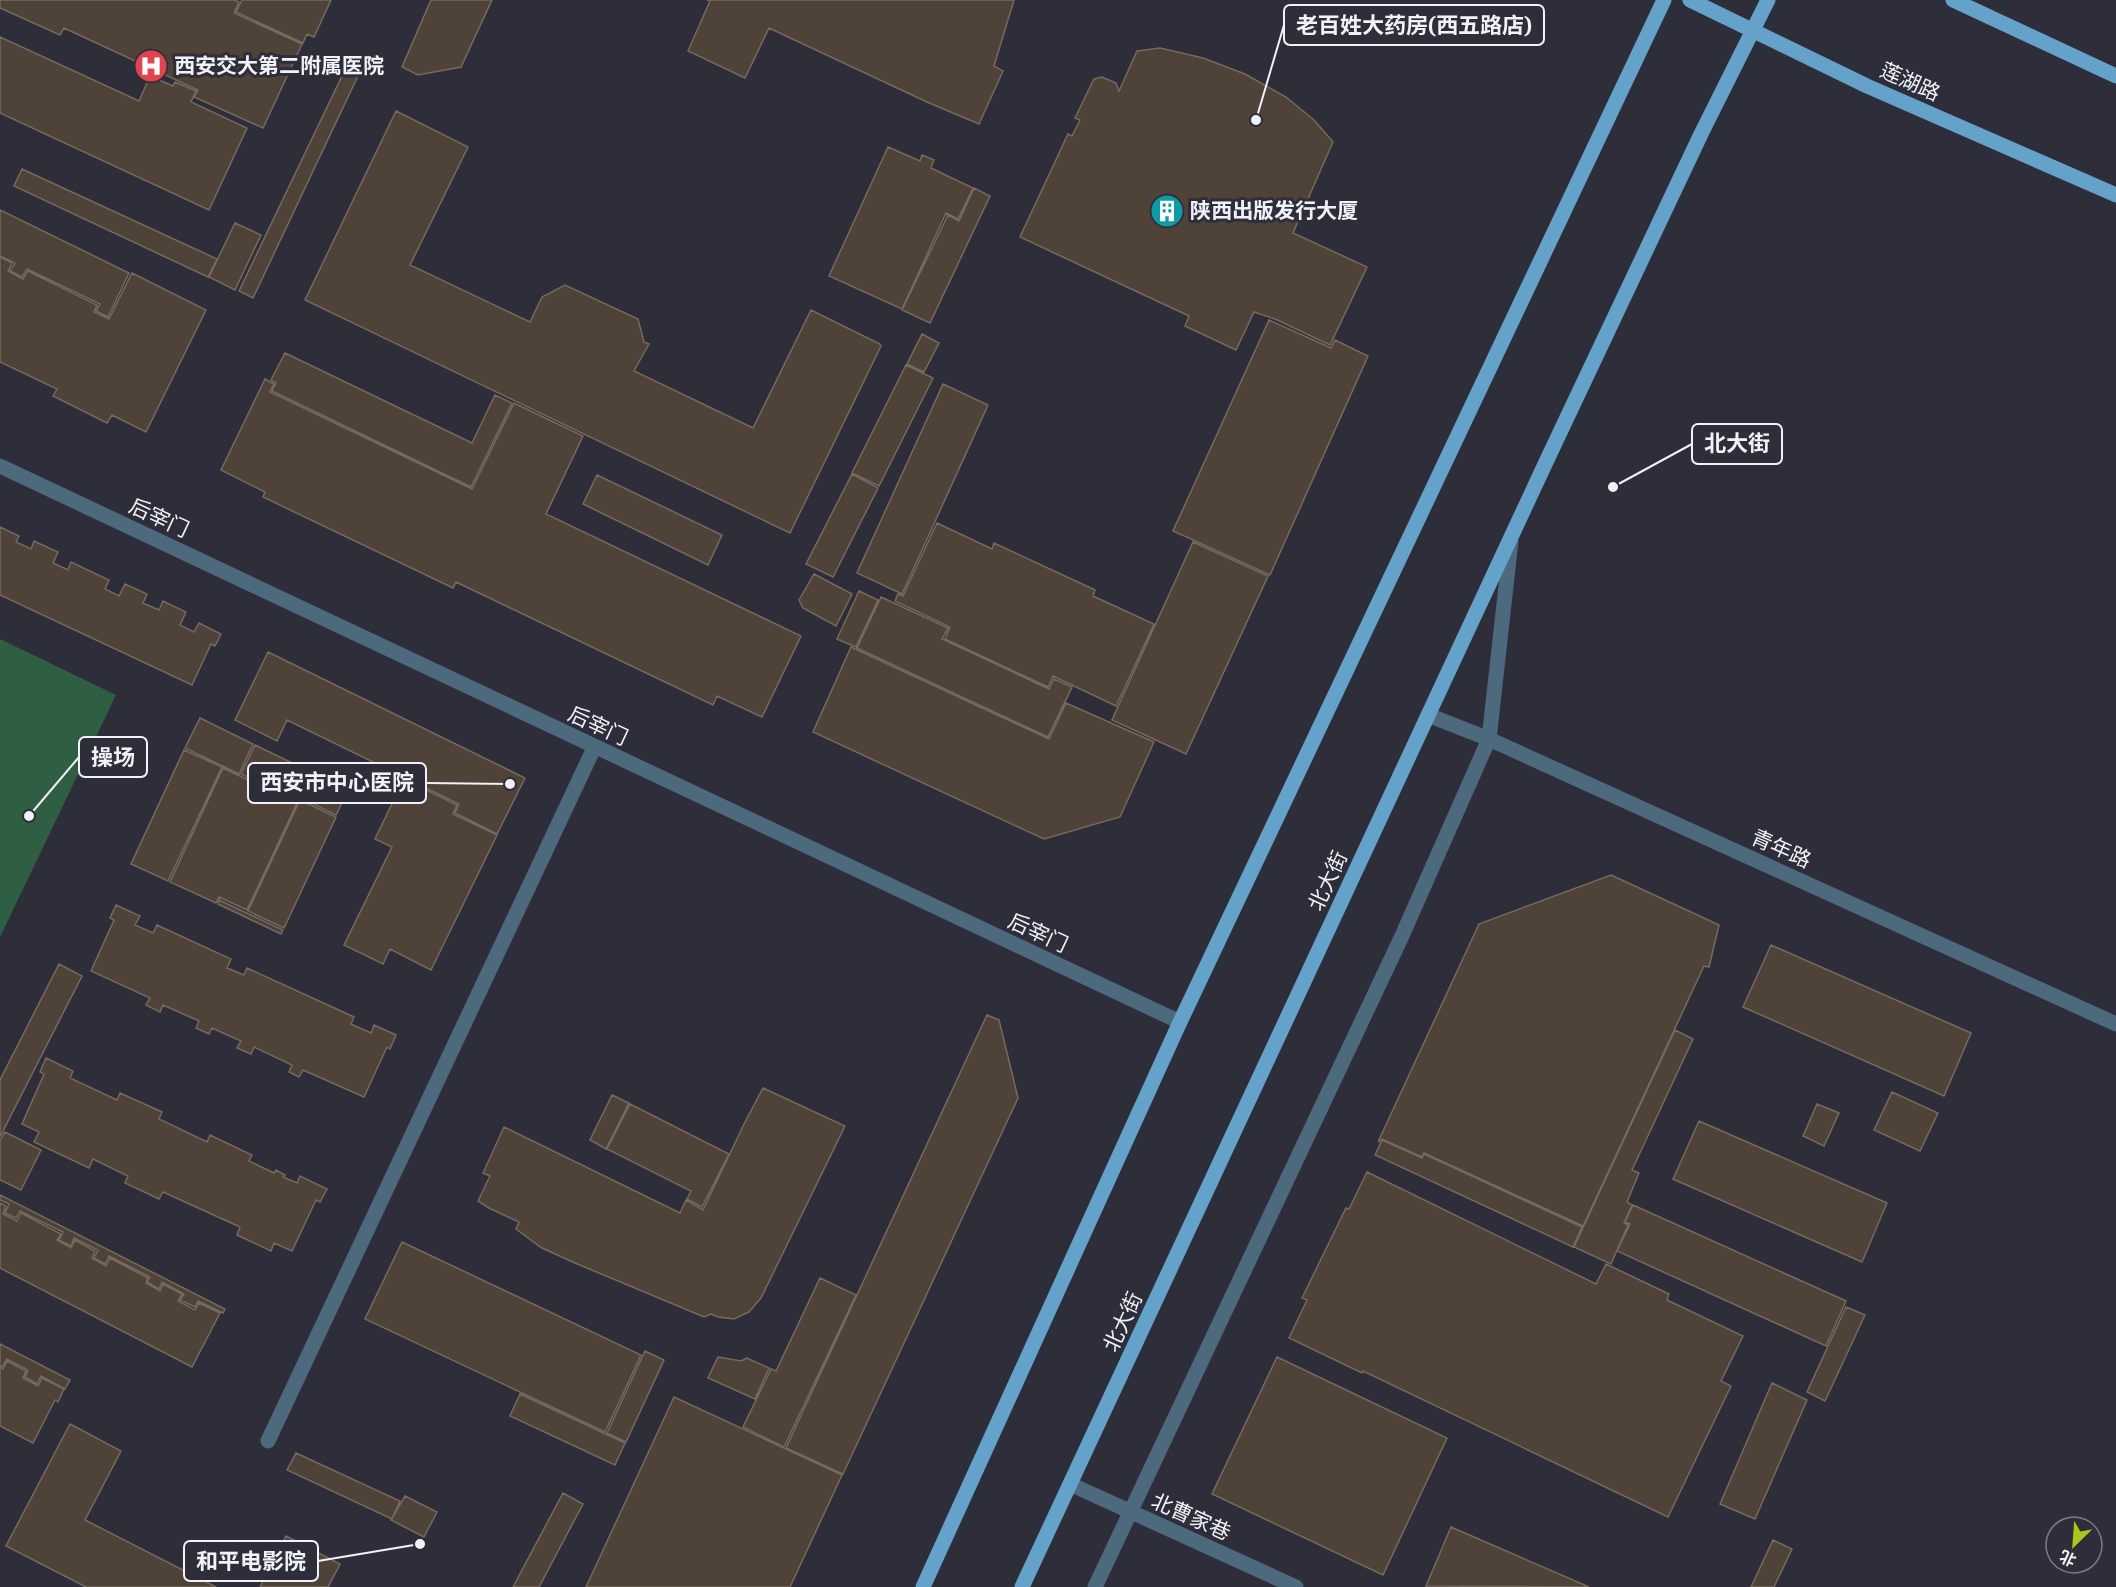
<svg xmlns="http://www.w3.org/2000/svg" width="2116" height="1587" viewBox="0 0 2116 1587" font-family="'Exo 2','Noto Sans SC',sans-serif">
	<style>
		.green { fill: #2f5f43 }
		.building { fill: #4f4238; stroke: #76695e; stroke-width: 1.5 }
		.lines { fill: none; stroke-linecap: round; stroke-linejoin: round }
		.service { stroke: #4c697d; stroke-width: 15 }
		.minor { stroke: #4c697d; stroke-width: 15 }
		.tertiary { stroke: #4c697d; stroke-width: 15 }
		.primary { stroke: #64a2ca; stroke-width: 15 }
		.labels { text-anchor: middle; stroke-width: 6; stroke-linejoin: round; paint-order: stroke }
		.poi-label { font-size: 21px; font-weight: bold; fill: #f1f1fa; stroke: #2e2e3b; text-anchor: start }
		.street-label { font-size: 21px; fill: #f1f1fa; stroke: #2e2e3b }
		.leader { fill: none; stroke: #f1f1fa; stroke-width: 2 }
		.callout-dot { fill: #f1f1fa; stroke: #2e2e3b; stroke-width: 2 }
		.callout { fill: #2e2e3b; stroke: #f1f1fa; stroke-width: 2 }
		.callout-label { font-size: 22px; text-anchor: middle; font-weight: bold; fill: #f1f1fa }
	</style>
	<rect width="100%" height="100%" fill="#2e2e3b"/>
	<path class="green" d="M0,639L116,695L0,937Z"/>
	<path class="building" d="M0,0H234L239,2L234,13L302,44L263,128L194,97L198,90L64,28L60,35L0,8Z
		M242,0H331L314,37L307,34L303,43L236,12Z
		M431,0H492L461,67L418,75L402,67Z
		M707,0H1014L994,66L1003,71L979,124L927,102L769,28L745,78L688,51L710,1Z
		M0,37L139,101L150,76L173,86L175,82L196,91L191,102L247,128L209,210L0,113Z
		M1160,48L1203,58L1245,74L1286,97L1314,120L1333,142L1293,233L1367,267L1330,345L1275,319L1254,312L1236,350L1185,326L1189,316L1020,237L1068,134L1072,136L1080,120L1075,118L1094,79L1102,77L1116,83L1119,91L1137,51Z
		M352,55L365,61L253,298L239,291Z
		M396,111L468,147L410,265L530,322L542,297L565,285L638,319L644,342L649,344L634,371L753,428L811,310L880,344L881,346L790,533L305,300Z
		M888,147L920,161L922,155L934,160L931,168L973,188L958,219L946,213L902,309L829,276Z
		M22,169L217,259L208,277L14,186Z
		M974,188L990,196L930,323L902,310L948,215L959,221Z
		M0,210L129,273L108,317L96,311L100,304L27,269L22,277L10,271L15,263L0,256Z
		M235,223L261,235L235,290L209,277Z
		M0,257L12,263L8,271L23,279L28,271L97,305L94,312L109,319L132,273L206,310L146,432L112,415L107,423L53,396L57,389L0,362Z
		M1269,320L1331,348L1335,340L1368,356L1270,575L1173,531Z
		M922,334L939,343L924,372L907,364Z
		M285,353L472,443L495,395L512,403L471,487L272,391L276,383L271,380Z
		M906,365L933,378L879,486L852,473Z
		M265,379L274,384L270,392L472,489L514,403L583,436L546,514L801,636L762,717L717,696L713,705L456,582L453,588L263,497L265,492L221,470Z
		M943,384L988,405L902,594L857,573Z
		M852,474L878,488L833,577L806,564Z
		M597,475L722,535L708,565L583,504Z
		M937,523L992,549L994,543L1095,590L1093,596L1154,624L1116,706L1053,676L1048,687L945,639L950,627L895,601L898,594L903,596Z
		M0,527L19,536L16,542L31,549L34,541L58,552L53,563L68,570L71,562L109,580L105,589L119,596L125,584L147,594L143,603L159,610L163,601L186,612L180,625L194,632L199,623L221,634L215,646L211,644L192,685L0,595Z
		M1193,542L1268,576L1186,754L1112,720Z
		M814,574L852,594L836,626L803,608L799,600Z
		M859,591L878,600L856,647L837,639Z
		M881,597L948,628L942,639L1049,689L1054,679L1072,687L1048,737L857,648Z
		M851,647L1049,739L1066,703L1154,742L1120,817L1044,839L813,732Z
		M268,652L525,778L497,834L455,813L459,804L287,720L277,741L235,720Z
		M200,718L253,744L239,774L185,748Z
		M255,745L313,773L298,802L241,774Z
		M184,750L222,767L168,881L131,864Z
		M223,768L297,803L247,910L219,897L216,903L170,882Z
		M314,772L349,789L336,815L301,798Z
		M404,779L457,805L453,814L497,835L431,970L390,949L383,964L344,945L392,847L375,839Z
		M300,800L336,817L284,928L248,911Z
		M1611,875L1719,925L1709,967L1704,966L1583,1226L1424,1153L1422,1157L1382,1139L1378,1142L1479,924Z
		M219,900L283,930L281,934L218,904Z
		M116,905L140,916L135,925L153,933L157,925L231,959L227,968L244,975L247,968L354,1017L351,1024L371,1033L374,1025L396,1035L390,1049L387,1047L364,1097L303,1070L299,1077L289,1072L292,1065L254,1047L251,1054L237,1048L241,1041L212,1028L209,1034L196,1028L199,1021L163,1005L160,1012L146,1005L150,998L91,971L114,920L110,918Z
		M1771,945L1971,1033L1944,1096L1743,1007Z
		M59,964L82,976L0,1137V1080Z
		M987,1015L999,1020L1018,1098L843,1474L786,1448Z
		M1675,1030L1693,1039L1632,1170L1639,1173L1627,1202L1632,1205L1624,1223L1628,1225L1611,1264L1574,1247Z
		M46,1058L73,1071L70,1078L117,1100L120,1093L162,1112L159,1119L207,1142L210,1135L252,1155L249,1161L274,1173L276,1170L285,1175L283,1177L297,1183L300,1176L327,1189L320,1202L316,1200L292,1251L274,1243L271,1251L237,1235L240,1227L163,1192L159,1199L125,1183L128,1176L93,1159L89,1168L34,1142L39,1132L22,1124L44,1074L40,1072Z
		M763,1088L845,1126L761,1298L749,1312L734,1319L718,1317L711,1314L704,1317L575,1263L542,1248L516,1229L519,1222L489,1208L478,1201L490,1176L483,1173L504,1127L680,1213L686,1200L703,1210L745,1122Z
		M1892,1092L1938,1113L1920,1151L1874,1130Z
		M612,1095L629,1103L606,1149L590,1140Z
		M630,1104L729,1154L702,1207L687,1199L691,1191L607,1149Z
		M1817,1104L1839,1113L1824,1146L1803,1136Z
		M1699,1121L1887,1203L1862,1262L1673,1179Z
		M5,1132L41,1150L21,1190L0,1180V1141Z
		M1382,1140L1422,1158L1424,1154L1582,1227L1573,1247L1375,1155Z
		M1367,1172L1596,1284L1606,1264L1669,1294L1667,1300L1743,1336L1721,1381L1731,1386L1668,1517L1363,1371L1362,1373L1289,1338L1307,1300L1302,1298L1346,1208L1349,1209Z
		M0,1195L225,1309L223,1313L198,1301L195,1307L180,1300L184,1294L162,1282L159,1289L147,1282L150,1277L109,1256L105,1264L94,1258L98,1250L74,1238L71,1246L59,1240L63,1232L20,1211L16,1218L5,1213L9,1204L0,1200Z
		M0,1203L6,1206L3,1214L17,1221L21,1213L61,1234L57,1240L71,1248L75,1240L95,1251L92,1258L106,1266L110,1258L148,1278L146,1283L160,1291L163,1284L182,1294L178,1301L195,1310L199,1303L220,1313L192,1367L0,1268Z
		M1633,1205L1846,1301L1826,1346L1617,1251L1630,1224L1625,1222Z
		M402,1242L641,1355L605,1432L365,1319Z
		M820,1278L856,1295L784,1447L743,1427L771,1369L776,1371Z
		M1846,1307L1865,1315L1825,1401L1807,1392Z
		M0,1344L70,1380L65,1389L41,1376L37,1384L25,1377L28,1370L7,1359L2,1367L0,1366Z
		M645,1351L664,1360L626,1442L607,1433Z
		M718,1357L741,1361L747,1358L769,1368L755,1399L708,1378Z
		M1277,1357L1447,1438L1383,1575L1212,1494Z
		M7,1361L26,1371L23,1378L38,1386L42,1378L64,1389L58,1402L55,1400L33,1443L0,1426V1367L3,1369Z
		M1772,1383L1807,1400L1755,1519L1720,1504Z
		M520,1394L625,1443L615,1465L510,1416Z
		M674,1397L842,1475L790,1587H586Z
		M70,1424L121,1451L85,1520L216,1587H86L6,1546Z
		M296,1453L400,1501L392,1519L287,1470Z
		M563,1493L583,1504L539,1587H513Z
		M405,1496L437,1512L424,1537L391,1520Z
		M1451,1527L1589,1587L1426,1586Z
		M286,1536L340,1564L328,1587H260Z
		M1773,1540L1792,1549L1774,1587H1751Z"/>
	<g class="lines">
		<path class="service" d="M268,1441L594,748"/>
		<path class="minor" d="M1428,715L1489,739L2116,1024
			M1070,1484L1296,1587
			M1095,1587L1401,938L1489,739L1511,541"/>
		<path class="tertiary" d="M0,466L1180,1022"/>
		<path class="primary" d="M1690,0L1867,86L2116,195
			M1953,0L2116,76
			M923,1587L1180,1022L1664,0
			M1022,1587L1546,462L1701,134L1768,0"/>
	</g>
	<defs>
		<g id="hospital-disc" transform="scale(1.725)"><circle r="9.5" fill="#e0444e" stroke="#2e2e3b"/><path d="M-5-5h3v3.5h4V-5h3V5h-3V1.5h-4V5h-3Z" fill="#fff"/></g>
		<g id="building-disc" transform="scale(1.725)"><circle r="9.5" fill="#0f9aa8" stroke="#2e2e3b"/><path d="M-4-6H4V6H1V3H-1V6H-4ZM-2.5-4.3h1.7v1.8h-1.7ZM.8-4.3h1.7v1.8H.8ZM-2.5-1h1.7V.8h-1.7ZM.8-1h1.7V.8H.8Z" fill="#fff"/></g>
	</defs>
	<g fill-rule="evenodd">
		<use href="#hospital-disc" x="151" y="66"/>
		<use href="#building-disc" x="1167" y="211"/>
	</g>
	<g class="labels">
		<g class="poi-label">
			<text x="174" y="73">西安交大第二附属医院</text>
			<text x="1190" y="218">陕西出版发行大厦</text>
		</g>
		<g class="street-label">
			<text transform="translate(1910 82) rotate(24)" y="7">莲湖路</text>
			<text transform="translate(159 518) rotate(25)" y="7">后宰门</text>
			<text transform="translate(598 726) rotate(25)" y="7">后宰门</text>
			<text transform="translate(1781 849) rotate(24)" y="7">青年路</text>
			<text transform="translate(1328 881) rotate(-65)" y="7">北大街</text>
			<text transform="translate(1038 933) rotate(25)" y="7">后宰门</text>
			<text transform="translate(1123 1322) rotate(-65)" y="7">北大街</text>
			<text transform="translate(1191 1517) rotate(24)" y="7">北曹家巷</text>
		</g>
	</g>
	<path class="leader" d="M1256 120L1284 25M1613 487L1692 444M29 816L79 757M510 784L426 783M420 1544L318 1561"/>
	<g class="callout-dot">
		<circle cx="1256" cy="120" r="6"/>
		<circle cx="1613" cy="487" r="6"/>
		<circle cx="29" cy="816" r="6"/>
		<circle cx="510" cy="784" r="6"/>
		<circle cx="420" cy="1544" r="6"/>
	</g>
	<g class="callout">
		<rect x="1284" y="5" width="260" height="40" rx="6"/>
		<rect x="1692" y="424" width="90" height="40" rx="6"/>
		<rect x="79" y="737" width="68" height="40" rx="6"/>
		<rect x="248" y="763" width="178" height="40" rx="6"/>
		<rect x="184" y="1541" width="134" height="40" rx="6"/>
	</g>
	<g class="callout-label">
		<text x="1414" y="33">老百姓大药房(西五路店)</text>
		<text x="1737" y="451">北大街</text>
		<text x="113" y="765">操场</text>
		<text x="337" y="790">西安市中心医院</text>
		<text x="251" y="1569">和平电影院</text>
	</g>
	<g transform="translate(2074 1545) rotate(205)"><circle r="28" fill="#2e2e3b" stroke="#7c7c87" stroke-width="1.5"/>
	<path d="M0-4.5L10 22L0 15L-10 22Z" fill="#a8c71c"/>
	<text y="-9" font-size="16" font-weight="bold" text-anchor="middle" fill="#f1f1fa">北</text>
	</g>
</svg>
